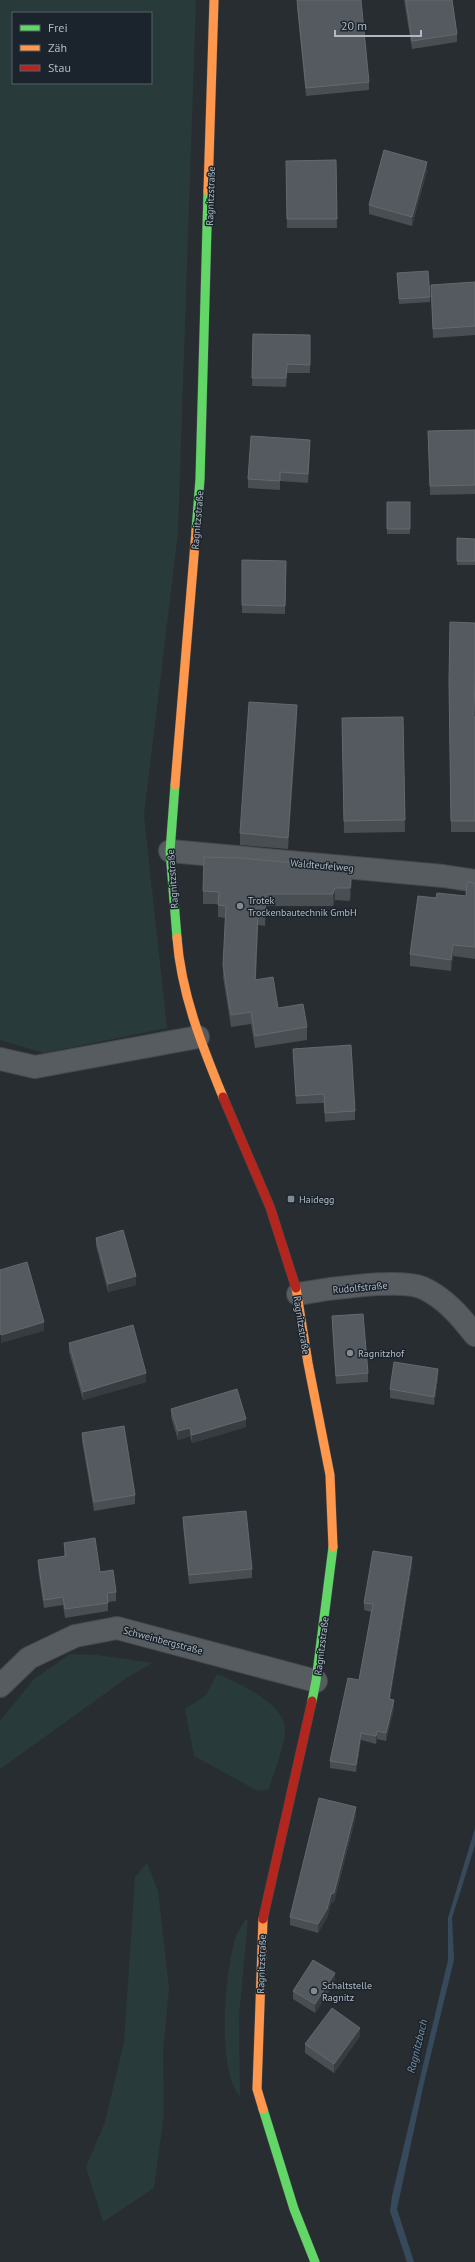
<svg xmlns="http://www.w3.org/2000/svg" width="475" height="2262" viewBox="0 0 475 2262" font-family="'PT Sans',sans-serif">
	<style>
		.green { fill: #283a39; fill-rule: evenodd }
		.water { fill: #374a5b }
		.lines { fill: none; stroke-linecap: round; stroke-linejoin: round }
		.street-casing { stroke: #46494d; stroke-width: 24 }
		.fast-casing { stroke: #46494d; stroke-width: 10 }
		.slow-casing { stroke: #46494d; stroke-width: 10 }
		.jam-casing { stroke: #46494d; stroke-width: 10 }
		.street { stroke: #575c61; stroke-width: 22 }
		.fast { stroke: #63d668; stroke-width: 9 }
		.slow { stroke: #ff974d; stroke-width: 9 }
		.jam { stroke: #b3261e; stroke-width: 9 }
		.wall { fill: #494e53 }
		.shaded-wall { fill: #373c40 }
		.building { fill: #545a5f; stroke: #63696f }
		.poi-dot { fill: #818991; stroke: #1b242c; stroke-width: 1.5 }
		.labels { text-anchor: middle; stroke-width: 3; stroke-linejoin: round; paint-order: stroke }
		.street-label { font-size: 10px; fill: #b1bac4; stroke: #1b242c }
		.poi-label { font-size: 10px; fill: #b1bac4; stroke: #1b242c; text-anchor: start }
		.water-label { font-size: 11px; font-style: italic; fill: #738ea5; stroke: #1b242c }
	</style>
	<rect width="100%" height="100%" fill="#282d32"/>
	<path class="green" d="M0,0H196L178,533L144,815L167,1028L44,1053L0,1040ZM13,13H151V83H13Z
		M70,1654L97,1655L153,1663L131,1675L0,1769V1721L34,1679Z
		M217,1674C238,1682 282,1703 285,1727C287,1741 273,1774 269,1789L258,1791L194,1756L185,1709L206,1695Z
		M147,1863L158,1891L169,1988L163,2053L164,2114L154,2188L103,2222L86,2167L105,2122L124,2042L135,1877Z
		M248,1919L239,2017L240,2097C216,2067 225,1975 235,1939C237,1932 242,1926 245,1920Z"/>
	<path class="water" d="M475,1828V1845L452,1918L454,1960L424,2083L397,2209L414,2262H407L390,2211L392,2196L448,1960V1918Z"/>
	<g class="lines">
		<g class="street-casing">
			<path id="street" d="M170,851L443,876L475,881
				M0,1059L35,1067L198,1037
				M298,1294C325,1289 400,1278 423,1288C445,1298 460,1316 475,1335
				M0,1686L29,1658L75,1636L117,1628L316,1681"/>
		</g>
		<g class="fast-casing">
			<path id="fast" d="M196,531L200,479L208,191
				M175,785L170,851L177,938
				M312,1701L316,1681L333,1547
				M263,2109L294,2209L315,2262"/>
		</g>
		<g class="slow-casing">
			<path id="slow" d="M208,191L214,0
				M175,785L196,531
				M177,938C181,993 202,1046 223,1097
				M296,1288L308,1363L330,1475L333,1547
				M263,1919L257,2089L263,2109"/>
		</g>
		<g class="jam-casing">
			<path id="jam" d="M223,1097L270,1207L296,1288
				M263,1919L312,1701"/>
		</g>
		<use href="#street" class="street"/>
		<use href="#fast" class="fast"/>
		<use href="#slow" class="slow"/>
		<use href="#jam" class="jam"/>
	</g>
	<path class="wall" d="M297,0L369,82V90L306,96L297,7Z
		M404,0H452L457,34V42L412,49Z
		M336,160L337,228H287L286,161Z
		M427,171L412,226L369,214V205Z
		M397,273L430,297V302L399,304Z
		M475,282V335L433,338L431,285Z
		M253,334L310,335V373H287L286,387L252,386Z
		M475,430V494L430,495L428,431Z
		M310,448L308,483L280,481V490L248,488V479Z
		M387,502H410V534H387Z
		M457,538L475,539V565H457Z
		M242,560L286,561L285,614L242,613Z
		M449,693L475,717V832H451Z
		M297,717L288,849L240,845V833Z
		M403,717L405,832L344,833L342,718Z
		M352,880L350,901L335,900L333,906H266L265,926L258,925L256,980L278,1008L307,1027V1040L255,1048L251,1024L231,1027L223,977L225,918L218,917V904H203V891Z
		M475,883V959L453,956L451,971L410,966V954L436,898L466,896Z
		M293,1049L355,1111V1120L325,1122L324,1103L296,1104Z
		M96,1238L136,1285L108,1292L96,1246Z
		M332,1316L368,1373V1382L336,1384L332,1325Z
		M69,1343L146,1382L83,1400L69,1352Z
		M438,1378L434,1405L390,1398V1389Z
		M171,1409L246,1427L192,1443L190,1436L178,1440L171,1417Z
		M82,1433L135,1495V1504L94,1511L82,1441Z
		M183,1517L252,1569V1578L189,1584L183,1526Z
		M64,1543L100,1572L116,1592V1601L108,1602V1611L65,1618L63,1605L44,1608L38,1569V1560L64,1556Z
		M412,1565L390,1699L394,1708L386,1741L377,1739L376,1744L361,1740L356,1772L330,1768V1761L359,1680L371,1612L364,1610V1603Z
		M356,1816L334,1902L331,1903L327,1918L318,1933L290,1925V1917Z
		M335,1982L315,2013L293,1999V1991Z
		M360,2036L334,2073L305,2053V2044Z"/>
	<path class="shaded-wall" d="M427,162V171L412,226V217Z
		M310,440V448L308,483V474Z
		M297,705V717L288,849V838Z
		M352,868V880L350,901V888Z
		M335,888V900L333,906V894Z
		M258,913V925L255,992V980Z
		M453,945V956L451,971V960Z
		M136,1276V1285L108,1292V1284Z
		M44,1322V1331L1,1343V1335Z
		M438,1369V1378L434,1405V1397Z
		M146,1373V1382L83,1400V1392Z
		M246,1419V1427L192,1443V1435Z
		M190,1428V1436L178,1440V1431Z
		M412,1557V1565L389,1707V1699Z
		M394,1700V1708L386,1741V1733Z
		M377,1731V1739L376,1744V1736Z
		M361,1733V1740L356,1772V1765Z
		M356,1807V1816L334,1902L331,1903L327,1918L318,1933V1924L331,1894Z
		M335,1973V1982L315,2013V2004Z
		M360,2028V2036L334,2073V2064Z"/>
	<path class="building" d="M297,0H361L369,82L306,88Z
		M406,0H452L457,34L412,41Z
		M384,150L427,162L412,217L369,205Z
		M336,160L337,219H287L286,161Z
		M428,271L430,297L399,299L397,273Z
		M475,282V326L433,329L431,285Z
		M253,334L310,335V365L287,364L286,378H252Z
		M475,430V485L430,486L428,431Z
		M251,436L310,440L308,474L280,472V481L248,479Z
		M387,502H410V529H387Z
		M457,538L475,539V561H457Z
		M242,560L286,561L285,606L242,605Z
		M450,622L475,623V673L474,717H475V821H451L449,682Z
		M249,702L297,705L288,838L240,833Z
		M403,717L405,820L344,821L342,718Z
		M204,857L239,858L352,868L350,888H335L333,894H266L265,914L258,913L255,980L273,977L278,1008L303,1004L307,1027L255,1036L251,1012L231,1015L223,965L226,906L218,905L219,892L203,891Z
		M467,882L475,883V947L453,945L451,960L410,954L418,896L436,898L437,893L466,896Z
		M351,1045L355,1111L325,1113L324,1094L296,1096L293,1049Z
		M123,1230L136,1276L108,1284L96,1238Z
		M27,1262L44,1322L1,1335L0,1333V1270Z
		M363,1314L368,1373L336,1376L332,1316Z
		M133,1325L146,1373L83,1392L69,1343Z
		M394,1362L438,1369L434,1397L390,1389Z
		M237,1389L246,1419L192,1435L190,1428L178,1431L171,1409Z
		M124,1426L135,1495L94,1502L82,1433Z
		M246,1511L252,1569L189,1575L183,1517Z
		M95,1538L100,1572L113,1570L116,1592L107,1593L108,1603L65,1609L63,1597L44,1600L38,1560L66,1556L64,1543Z
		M373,1551L412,1557L389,1699L394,1700L386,1733L377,1731L376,1736L361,1733L356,1765L330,1761L348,1678L359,1680L373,1604L364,1603Z
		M319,1798L356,1807L334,1893L331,1894L327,1909L318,1924L290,1917Z
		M313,1960L335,1973L315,2004L293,1991Z
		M332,2008L360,2028L334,2064L305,2044Z"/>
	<g class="poi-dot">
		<circle cx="240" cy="906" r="4"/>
		<rect x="287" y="1195" width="8" height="8" rx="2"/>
		<circle cx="350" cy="1353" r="4"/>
		<circle cx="314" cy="1991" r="4"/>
	</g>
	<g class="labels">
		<g class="street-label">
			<text transform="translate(210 196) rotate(-88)" y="4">Ragnitzstraße</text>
			<text transform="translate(197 520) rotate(-85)" y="4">Ragnitzstraße</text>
			<text transform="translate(322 865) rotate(5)" y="4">Waldteufelweg</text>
			<text transform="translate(172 879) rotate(-94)" y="4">Ragnitzstraße</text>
			<text transform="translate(360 1287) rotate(-5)" y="4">Rudolfstraße</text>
			<text transform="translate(302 1325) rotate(81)" y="4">Ragnitzstraße</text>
			<text transform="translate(163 1640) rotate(15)" y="4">Schweinbergstraße</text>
			<text transform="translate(321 1646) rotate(-83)" y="4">Ragnitzstraße</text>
			<text transform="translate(261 1964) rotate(-88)" y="4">Ragnitzstraße</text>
		</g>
		<g class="poi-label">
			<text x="248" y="904">Trotek<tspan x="248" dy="12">Trockenbautechnik GmbH</tspan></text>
			<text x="299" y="1203">Haidegg</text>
			<text x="358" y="1357">Ragnitzhof</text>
			<text x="322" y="1989">Schaltstelle<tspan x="322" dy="12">Ragnitz</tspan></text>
		</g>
		<g class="water-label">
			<text transform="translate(417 2046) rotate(-76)" y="4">Ragnitzbach</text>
		</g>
	</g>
	<rect x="12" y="12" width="140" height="72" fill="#1b242c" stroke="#576069"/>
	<rect x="20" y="25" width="20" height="6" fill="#63d668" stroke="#576069"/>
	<text x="48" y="32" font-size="12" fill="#b1bac4">Frei</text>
	<rect x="20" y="45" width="20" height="6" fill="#ff974d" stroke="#576069"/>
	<text x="48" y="52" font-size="12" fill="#b1bac4">Zäh</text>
	<rect x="20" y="65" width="20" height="6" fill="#b3261e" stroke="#576069"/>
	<text x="48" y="72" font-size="12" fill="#b1bac4">Stau</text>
	<path d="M335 30v6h86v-6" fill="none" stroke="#b1bac4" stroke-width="2"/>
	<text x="341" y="30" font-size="12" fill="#b1bac4" stroke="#1b242c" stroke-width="3" paint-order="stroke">20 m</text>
</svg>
